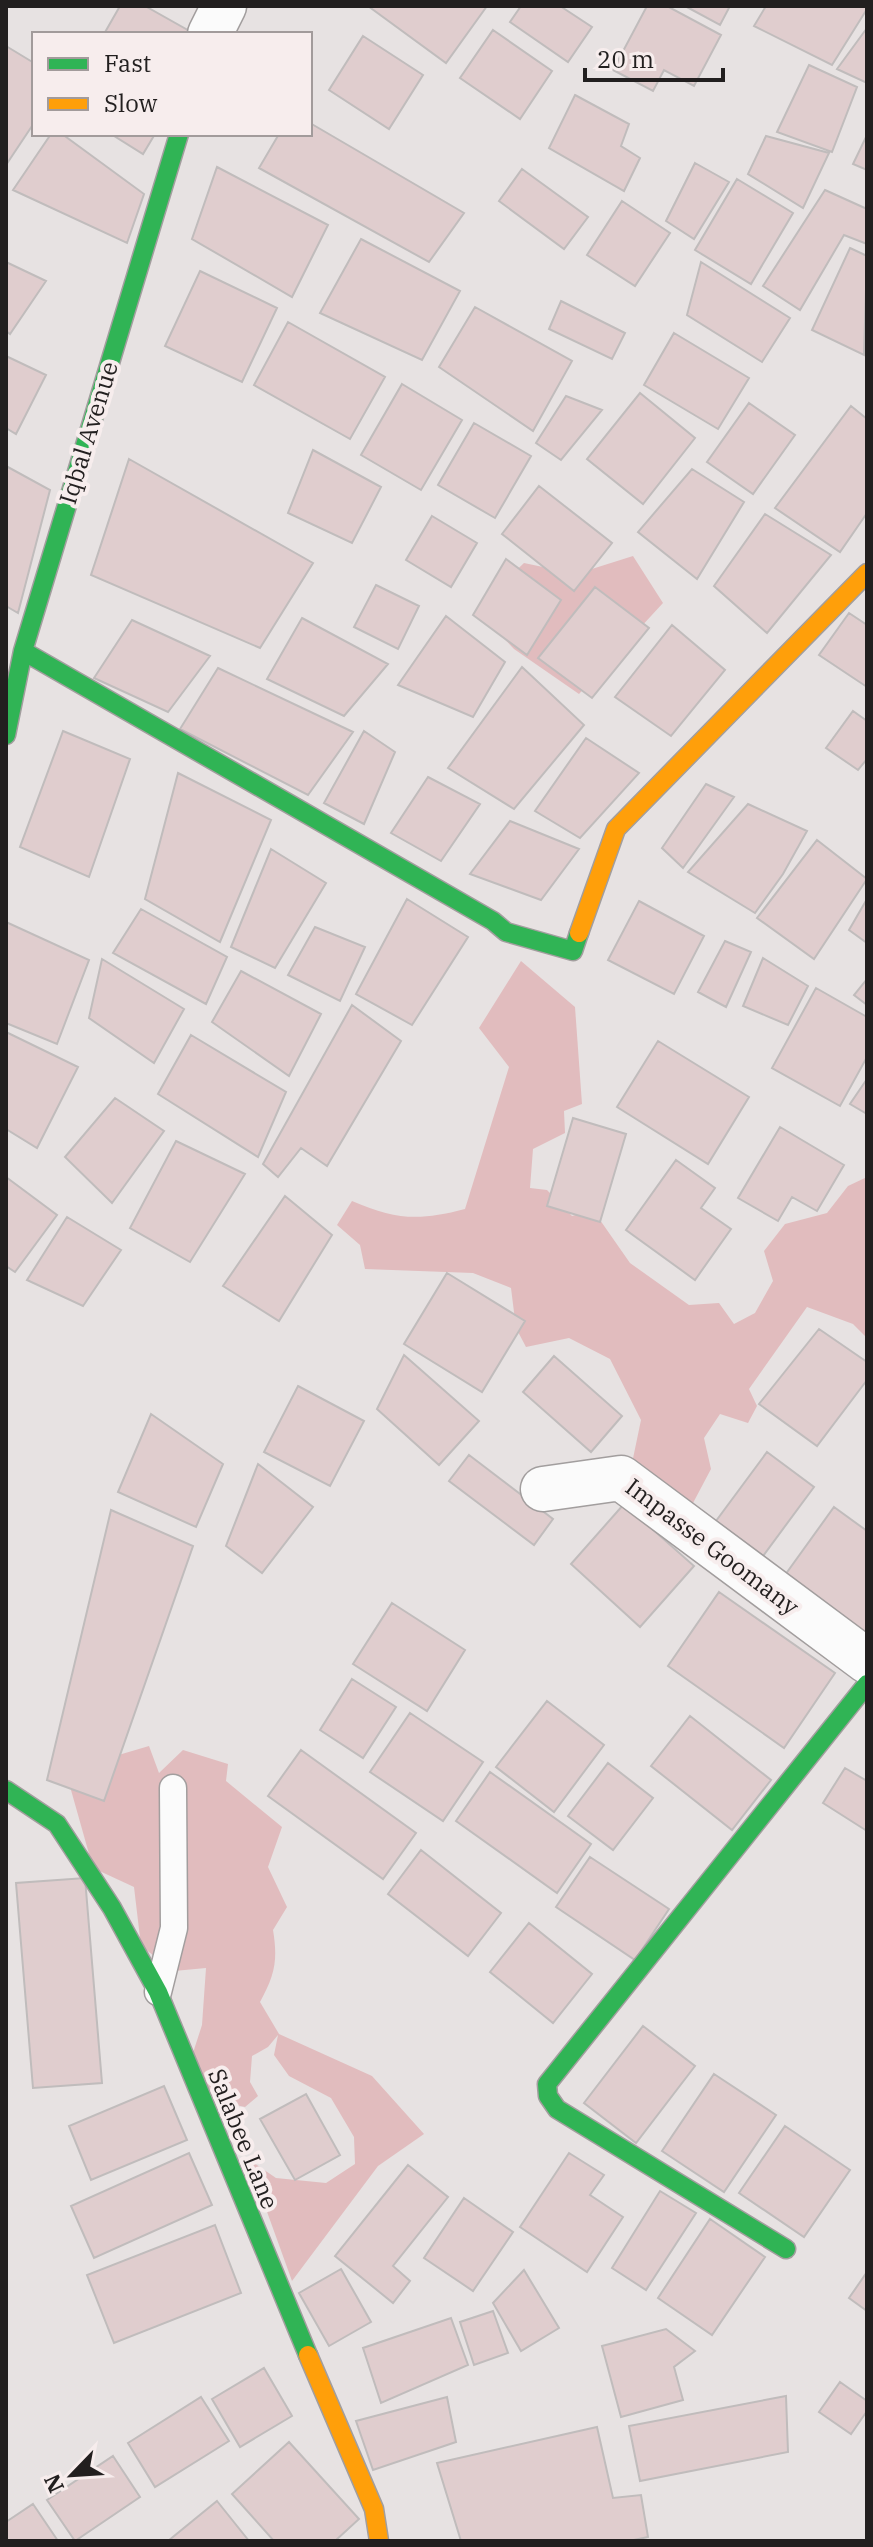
<svg xmlns="http://www.w3.org/2000/svg" width="873" height="2547" viewBox="0 0 873 2547" font-family="'IBM Plex Serif',serif">
	<style>
		.green { fill: #e1bcbe }
		.building { fill: #e0cdce; stroke: #c0bcbc; stroke-width: 2 }
		.lines { fill: none; stroke-linecap: round; stroke-linejoin: round }
		.lane-casing { stroke: #a29e9e; stroke-width: 29 }
		.street-casing { stroke: #a29e9e; stroke-width: 47 }
		.fast-casing { stroke: #a29e9e; stroke-width: 21 }
		.slow-casing { stroke: #a29e9e; stroke-width: 21 }
		.lane { stroke: #fbfbfb; stroke-width: 26 }
		.street { stroke: #fbfbfb; stroke-width: 44 }
		.fast { stroke: #30b455; stroke-width: 18 }
		.slow { stroke: #ff9f0a; stroke-width: 18 }
		.labels { text-anchor: middle; stroke-width: 8; stroke-linejoin: round; paint-order: stroke }
		.street-label { font-size: 24px; fill: #221f1f; stroke: #f7eded }
	</style>
	<rect width="100%" height="100%" fill="#e7e2e2"/>
	<path class="green" d="M633,556L663,603L579,694L514,649L476,609L524,563L576,574Z
		M521,961L575,1007L582,1104L564,1111L565,1133L533,1149L530,1188L547,1190L572,1216L593,1210L630,1263L689,1305L719,1303L734,1324L755,1313L773,1281L764,1251L785,1224L827,1213L848,1186L867,1177V1338L853,1324L807,1307L749,1389L757,1406L748,1423L720,1414L704,1438L711,1469L684,1520L631,1468L641,1420L610,1359L569,1338L526,1347L516,1328L511,1288L473,1273L365,1269L360,1245L337,1225L352,1201C396,1220 419,1221 465,1209L509,1067L479,1028Z
		M149,1746L159,1773L183,1750L228,1764L226,1781L282,1827L268,1867L287,1907L273,1930C278,1960 275,1975 260,2002L279,2034L372,2076L424,2134L378,2166L292,2281L248,2159L276,2178L326,2183L355,2164L354,2137L331,2098L289,2076L274,2055L278,2035L268,2047L252,2056L250,2082L258,2096L245,2107L231,2104L232,2127L191,2059L202,2025L206,1968L174,1971L141,1946L134,1887L93,1868L71,1790L105,1759Z"/>
	<path class="building" d="M120,6H145L193,33L104,34Z
		M368,6H487L446,63Z
		M521,6H560L592,27L568,62L510,22Z
		M647,6H667L721,35L694,86L664,70L653,91L613,70Z
		M685,6H730L720,25Z
		M766,6H867V9L832,65L754,26Z
		M867,28V83L837,69Z
		M493,30L552,71L520,119L460,78Z
		M363,36L423,75L389,129L329,90Z
		M6,46L34,63V123L6,165Z
		M809,65L857,87L832,152L777,132Z
		M575,95L629,124L621,146L640,158L624,191L549,148Z
		M310,123L464,213L429,262L259,168L279,134H310Z
		M51,134H62L144,194L127,243L13,190Z
		M111,134H155L143,154Z
		M867,135V170L853,164Z
		M766,136L829,153L803,208L748,174Z
		M695,163L729,182L694,239L666,221Z
		M217,167L328,225L292,297L192,239Z
		M522,169L588,217L564,249L499,201Z
		M737,179L793,213L751,284L695,250Z
		M825,190L867,209V244L844,235L800,310L763,286Z
		M622,201L670,233L635,286L587,255Z
		M361,239L460,291L422,360L320,313Z
		M850,248L867,256L864,355L812,330Z
		M6,262L46,281L10,334L6,331Z
		M701,262L790,318L762,362L687,315Z
		M200,271L277,308L242,382L165,346Z
		M561,301L625,333L612,359L549,329Z
		M475,307L572,361L533,431L439,367Z
		M288,322L385,377L350,439L254,385Z
		M674,333L749,378L718,429L644,385Z
		M6,356L46,375L16,434L6,428Z
		M402,384L462,420L421,490L361,455Z
		M640,393L695,438L643,504L587,459Z
		M566,396L602,410L561,460L536,443Z
		M749,403L795,435L753,494L707,462Z
		M851,406L867,419V513L840,552L775,508Z
		M474,423L531,456L495,518L438,485Z
		M313,450L381,487L352,543L288,513Z
		M129,459L313,563L260,648L91,575Z
		M6,466L50,490L18,613L6,606Z
		M692,469L744,502L697,579L638,532Z
		M539,486L612,543L574,591L502,534Z
		M765,514L831,555L767,633L714,586Z
		M432,516L477,543L451,587L406,560Z
		M506,559L561,600L527,655L473,615Z
		M376,585L419,606L398,649L354,627Z
		M595,587L649,628L592,698L538,658Z
		M849,613L867,625V687L819,655Z
		M446,616L505,662L473,717L398,685Z
		M302,618L388,664L344,716L267,679Z
		M132,620L210,656L168,712L94,678Z
		M672,625L725,670L671,736L615,697Z
		M522,667L584,725L514,809L448,768Z
		M218,668L353,732L308,795L180,729Z
		M853,711L867,721V759L858,770L826,748Z
		M63,731L130,759L89,877L20,847Z
		M364,731L395,752L364,824L324,803Z
		M586,738L639,773L580,838L535,811Z
		M178,773L271,820L220,942L145,899Z
		M428,777L480,804L441,861L391,833Z
		M706,784L734,797L683,868L662,848Z
		M748,804L807,831L783,874L755,913L688,872Z
		M510,821L579,849L541,900L470,874Z
		M817,840L867,879L814,959L757,918Z
		M271,849L326,883L275,968L231,947Z
		M407,899L468,937L412,1025L356,994Z
		M867,899V943L849,930Z
		M639,901L704,936L674,994L608,960Z
		M141,909L227,957L206,1004L113,953Z
		M6,922L89,960L57,1044L6,1023Z
		M315,927L365,947L340,1001L288,975Z
		M725,941L751,952L726,1007L698,992Z
		M763,958L808,986L788,1025L743,1006Z
		M102,959L184,1009L154,1063L89,1018Z
		M241,971L321,1014L289,1076L212,1022Z
		M867,979V1005L854,995Z
		M816,988L867,1017V1057L840,1106L772,1068Z
		M352,1005L401,1041L327,1166L301,1148L278,1177L263,1164Z
		M6,1032L78,1067L37,1148L6,1129Z
		M191,1035L286,1092L258,1157L158,1094Z
		M658,1041L749,1097L708,1164L617,1107Z
		M867,1079V1114L850,1104Z
		M115,1098L164,1131L112,1203L65,1157Z
		M573,1118L626,1134L600,1222L547,1206Z
		M780,1127L844,1165L817,1211L792,1197L778,1221L738,1198Z
		M176,1141L245,1174L190,1262L130,1228Z
		M676,1160L715,1188L701,1208L731,1229L695,1280L626,1230Z
		M6,1177L57,1215L15,1272L6,1266Z
		M285,1196L332,1235L279,1321L223,1286Z
		M67,1217L121,1250L83,1306L27,1280Z
		M447,1273L525,1321L482,1392L404,1344Z
		M819,1329L867,1362V1380L817,1446L759,1404Z
		M404,1355L479,1421L439,1465L377,1409Z
		M554,1356L622,1416L591,1452L523,1392Z
		M298,1386L364,1421L330,1486L264,1452Z
		M151,1414L223,1464L196,1527L118,1492Z
		M767,1452L814,1487L763,1556L716,1521Z
		M469,1455L553,1519L534,1545L449,1481Z
		M258,1464L313,1507L262,1573L226,1546Z
		M624,1504L694,1566L640,1627L571,1564Z
		M834,1507L867,1531V1646L780,1582Z
		M111,1510L193,1546L104,1801L47,1780Z
		M719,1592L835,1673L784,1748L668,1666Z
		M392,1603L465,1650L427,1711L353,1664Z
		M352,1679L396,1707L363,1758L320,1730Z
		M547,1701L604,1745L554,1812L496,1767Z
		M410,1713L483,1762L443,1821L370,1772Z
		M690,1716L771,1780L732,1830L651,1766Z
		M301,1750L416,1833L383,1879L268,1796Z
		M608,1763L653,1798L613,1850L568,1816Z
		M845,1768L867,1781V1831L823,1803Z
		M490,1772L591,1844L557,1893L456,1821Z
		M421,1850L501,1913L468,1956L388,1894Z
		M590,1857L669,1909L635,1960L556,1907Z
		M85,1878L102,2083L33,2088L16,1883Z
		M529,1923L592,1974L553,2023L490,1972Z
		M643,2026L695,2066L636,2143L584,2103Z
		M714,2074L776,2115L724,2192L662,2151Z
		M164,2086L187,2140L91,2180L69,2126Z
		M306,2094L340,2155L295,2180L260,2119Z
		M785,2126L850,2170L804,2237L739,2193Z
		M189,2153L212,2205L94,2258L71,2206Z
		M569,2153L604,2175L590,2195L623,2217L587,2272L520,2227Z
		M408,2165L448,2197L393,2266L410,2281L393,2303L335,2256Z
		M660,2191L696,2213L646,2290L612,2268Z
		M464,2198L513,2232L473,2291L424,2258Z
		M710,2219L765,2257L712,2335L658,2298Z
		M215,2225L241,2293L114,2343L87,2275Z
		M341,2269L371,2322L329,2346L299,2293Z
		M524,2270L559,2328L521,2351L493,2303Z
		M867,2272V2311L849,2298Z
		M493,2311L508,2353L474,2365L460,2322Z
		M451,2318L468,2365L381,2403L363,2348Z
		M666,2329L695,2351L674,2367L683,2400L621,2417L602,2346Z
		M264,2368L292,2416L240,2447L212,2399Z
		M840,2382L867,2401V2411L851,2434L819,2412Z
		M786,2396L788,2452L640,2481L629,2426Z
		M201,2397L229,2441L155,2487L128,2443Z
		M447,2397L456,2442L373,2470L356,2421Z
		M597,2427L613,2498L641,2495L648,2537L629,2541H461L437,2463Z
		M289,2442L359,2519L335,2541H274L232,2494Z
		M113,2456L140,2497L75,2541L47,2500Z
		M217,2501L249,2541H168Z
		M33,2504L58,2541H6V2522Z"/>
	<g class="lines">
		<g class="lane-casing">
			<path id="lane" d="M158,1992L174,1928L173,1788"/>
		</g>
		<g class="street-casing">
			<path id="street" d="M210,34L224,6
				M543,1489L621,1478L867,1661"/>
		</g>
		<g class="fast-casing">
			<path id="fast" d="M23,651L493,921L506,932L573,951L579,933
				M6,735L23,651L179,134
				M6,1790L57,1824L112,1908L158,1992L308,2355
				M786,2249L557,2109L548,2096L547,2084L867,1684"/>
		</g>
		<g class="slow-casing">
			<path id="slow" d="M579,933L616,829L867,573
				M308,2355L374,2509L379,2541"/>
		</g>
		<use href="#lane" class="lane"/>
		<use href="#street" class="street"/>
		<use href="#fast" class="fast"/>
		<use href="#slow" class="slow"/>
	</g>
	<g class="labels">
		<g class="street-label">
			<text transform="translate(89 433) rotate(-73)" y="8">Iqbal Avenue</text>
			<text transform="translate(712 1547) rotate(37)" y="8">Impasse Goomany</text>
			<text transform="translate(243 2139) rotate(68)" y="8">Salabee Lane</text>
		</g>
	</g>
	<rect width="873" height="2547" fill="none" stroke="#221f1f" stroke-width="16"/>
	<rect x="32" y="32" width="280" height="104" fill="#f7eded" stroke="#a29b9b" stroke-width="2"/>
	<rect x="48" y="58" width="40" height="12" fill="#30b455" stroke="#a29b9b" stroke-width="2"/>
	<text x="104" y="72" font-size="24" fill="#221f1f">Fast</text>
	<rect x="48" y="98" width="40" height="12" fill="#ff9f0a" stroke="#a29b9b" stroke-width="2"/>
	<text x="104" y="112" font-size="24" fill="#221f1f">Slow</text>
	<g transform="translate(72 2475) rotate(245)" stroke="#f7eded" stroke-width="6" paint-order="stroke">
	<path d="M0-6L14 30L0 20L-14 30Z" fill="#221f1f"/>
	<text y="-12" font-size="22" font-weight="bold" text-anchor="middle" fill="#221f1f">N</text>
	</g>
	<path d="M585 68v12h138v-12" fill="none" stroke="#221f1f" stroke-width="4"/>
	<text x="597" y="68" font-size="24" fill="#221f1f" stroke="#f7eded" stroke-width="6" paint-order="stroke">20 m</text>
</svg>
